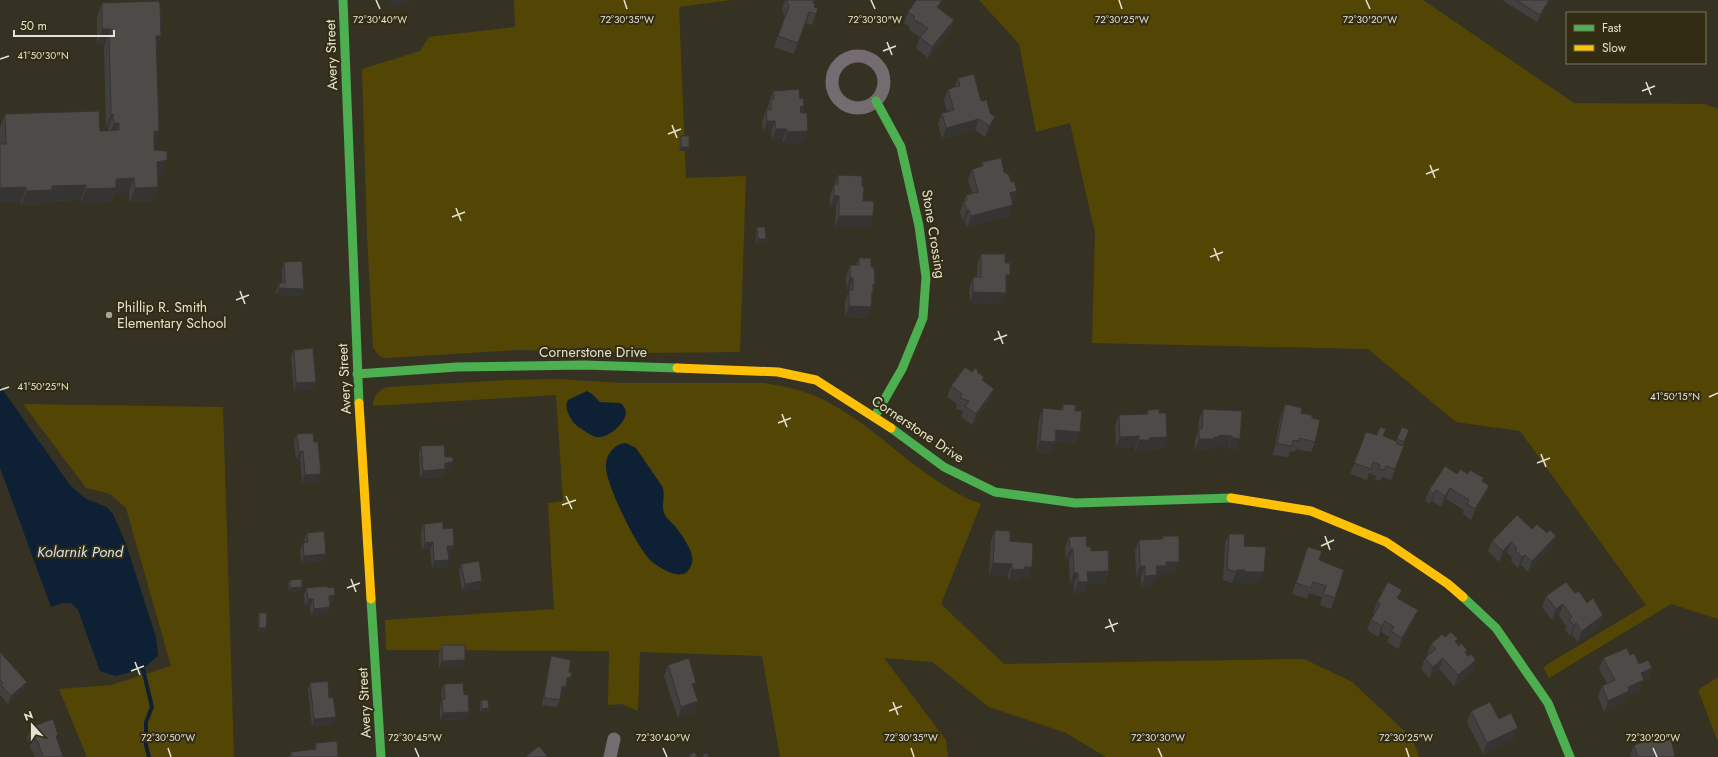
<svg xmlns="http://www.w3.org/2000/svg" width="1718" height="757" viewBox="0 0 1718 757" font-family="Jost,sans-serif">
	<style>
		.green { fill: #534605 }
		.water { fill: #0e2134 }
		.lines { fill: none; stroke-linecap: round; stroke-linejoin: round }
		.stream { stroke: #0e2134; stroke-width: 4 }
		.street { stroke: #746c70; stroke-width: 13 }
		.fast { stroke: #4caf50; stroke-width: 9 }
		.slow { stroke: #ffc107; stroke-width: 9 }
		.wall { fill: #42403e }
		.shaded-wall { fill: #363432 }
		.building { fill: #4d4a48; stroke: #363432 }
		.ticks { fill: none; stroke: #e6e2d3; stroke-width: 1.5 }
		.poi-dot { fill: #a8a496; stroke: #322c13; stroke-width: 1.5 }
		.labels { text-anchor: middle; stroke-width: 4; stroke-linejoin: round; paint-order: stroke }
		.street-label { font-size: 14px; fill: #e6e2d3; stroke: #322c13 }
		.poi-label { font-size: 14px; fill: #e6e2d3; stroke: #322c13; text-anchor: start }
		.water-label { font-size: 15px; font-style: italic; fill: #d0e1f4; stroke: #322c13 }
		.ticks-label { font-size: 10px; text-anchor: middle; fill: #e6e2d3; stroke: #322c13; stroke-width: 4; stroke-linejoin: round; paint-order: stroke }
	</style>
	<rect width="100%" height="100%" fill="#353224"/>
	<path class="green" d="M514,0H732L679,7L686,178L746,176L740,352L646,353L518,350L386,358C379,357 376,353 373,347L367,235L362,69L420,51L429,37L515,27Z
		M979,0H1423L1574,103L1704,104L1718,109V619L1671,604L1549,678L1543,667L1646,605L1520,431L1456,422L1368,349L1092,343L1095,233L1070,123L1036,132L1019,44Z
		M556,379L624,383H764C783,386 803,390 820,398C877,425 921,482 981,504L941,604L1004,664L1304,659L1352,682L1412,738L1419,757H1106L1066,733L989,707L932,662L884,658L946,740L948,757H780L762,656L640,652L638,711L622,704L608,705L609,651L386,650L385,620L554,609L548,503L563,501L556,395L373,406C373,396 378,391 387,387L507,380Z
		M23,404L223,407L234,757H87L59,689L111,685L171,666L126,508L110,494L86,488Z
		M1718,677V742L1698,690Z"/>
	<path class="water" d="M0,386L70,485L86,499L107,507L113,514L126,544L156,637L158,656L143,669L115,676L100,671L78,610L71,603H62L51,607L0,468Z
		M587,391L592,394L600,402L620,403C637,414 612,436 600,437C594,438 588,433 583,430C577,426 573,423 570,417C567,411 565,406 568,400Z
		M626,443L636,448L662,486C666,495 661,504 664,513C666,518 670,521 674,525C680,532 690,546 692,556C693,560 692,565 690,568C682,583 660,568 651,561C638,549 605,484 606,466C606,454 614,444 626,443Z"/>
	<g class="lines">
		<path class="stream" d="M143,669L152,707L146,722V745L149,757"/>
		<path class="street" d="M832 82a26 26 0 1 1 52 0a26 26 0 1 1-52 0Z
			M610,757L614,739"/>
		<path class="fast" d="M343,0L359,403
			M357,374L457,367L584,365L677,368
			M875,416L902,369L923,318L926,277L919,226L901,147L876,101
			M891,428L944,467L995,492L1075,503L1231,498
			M1463,597L1496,628L1548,703L1570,757
			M371,599L381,757"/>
		<path class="slow" d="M677,368L778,372L816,380L891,428
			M359,403L371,599
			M1231,498L1311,511L1386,542L1448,584L1463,597"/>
	</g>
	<path class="wall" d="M785,0H814L813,3L814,7L818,8L812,25L805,23L794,54L774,47L785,17L782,10Z
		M1502,0H1549L1547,7L1537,22Z
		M102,3L161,36L157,46L154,150L167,160L162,175H158L153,202H130L129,193H114L111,202L81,203V200L48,201L47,204L21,205V202L0,144V128L5,114L100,131L108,130V128H106L104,48L105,43L97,44V17Z
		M939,9L954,20L950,31L928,58L916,48L920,37L909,30L910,27L904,23L908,12Z
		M958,78L981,101L990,113L991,128L985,137L975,130L942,139L938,124L942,113L947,112L944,100L948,89L954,88Z
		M773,91L800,99L804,106L802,113L804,142L783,143V139L772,140L771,132H763L762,121L769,103V102Z
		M681,136L689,147L688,151H679V140Z
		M982,162L1004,172L1017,191L1013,202H1012L1009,216L967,227L965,221H963L960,212L966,195L972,194L968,180L972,169L981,167Z
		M838,175L862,186L863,201L869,227H835L836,207H830V195Z
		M757,227L764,243H756V231Z
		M981,254L1006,286V293L1002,304L970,303L969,288L973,277H977V265Z
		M859,258L871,267L873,290V292L872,297L871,307L867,318L845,317V301L849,290V289H846V276L850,265H856Z
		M284,262L304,289L301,296L277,295L276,291L279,283H282V269Z
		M294,350L313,389L294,391L291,357Z
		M978,371V373L984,377L983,381L990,400L972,425L961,417L963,411L956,409L957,404L947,397L951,386L972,372Z
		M1063,404L1075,411L1076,443L1055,441L1051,453L1036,452L1039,419L1043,408L1061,410Z
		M1285,404L1312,418L1315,442L1311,452L1296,449L1295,452L1290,451L1288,457L1273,455L1281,415Z
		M1203,409L1240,439L1236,450L1228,449V447L1216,446L1215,448H1211L1210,450H1195V440L1198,431L1199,420Z
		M1148,410L1159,413L1167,437L1163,448L1146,449L1145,451H1135V447L1116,448L1115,426L1119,415L1146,414Z
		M1402,427L1409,430L1403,445L1397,443V444L1404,446L1391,480L1382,477L1380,481L1375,479L1376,476L1369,473L1367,480L1350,474L1366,432L1377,435L1383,436L1396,441Z
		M297,434L318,481L302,483L300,459H296L294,441Z
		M421,446L445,457L451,470H445L443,477L420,478L419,453Z
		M1457,474H1468L1482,482L1485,497L1471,520L1463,514L1464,510L1446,499L1441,507L1432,501L1430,504L1425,501L1429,490Z
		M424,524L443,529L451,553H448L449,560L446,567L432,568L430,550H422L421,531Z
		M1532,529L1552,547L1528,572L1521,565L1518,568L1511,561L1512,558L1507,553L1499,562L1488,551L1492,541Z
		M995,530L1010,541L1032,567L1028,578H1021L1020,581L1008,580V575L989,574L991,541Z
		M307,533L326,554L323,561L301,563L300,550L303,543H305L304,540Z
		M1229,534L1244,546L1260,582L1240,583L1241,581H1233L1232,583L1223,580L1225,544Z
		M1163,536L1175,573H1163L1162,576L1156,577L1153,586L1141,587V577H1136L1135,551L1139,540L1162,539Z
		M1069,537L1087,547L1109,571L1105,582L1088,583L1084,592L1074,593V584H1070L1069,560H1066L1065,548Z
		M1307,549L1319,560L1335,598L1331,609L1320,605L1322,597L1309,593L1307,599L1292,594Z
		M461,564L482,581L479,589L462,591L459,571Z
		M290,580L301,591L289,592L288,584Z
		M306,588L332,603H329L330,607L327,614L311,616L310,606L305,607L304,595Z
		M1402,590L1399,599L1418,610L1414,621L1398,649L1387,642L1389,637L1381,632L1378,637L1367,630L1371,620L1374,614L1373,613L1377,602Z
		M1546,596L1587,603L1603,615L1599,626L1578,642L1572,634L1570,636L1565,630L1566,626L1559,615L1552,620L1542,607Z
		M259,613L265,632H258V617Z
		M1445,637L1456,643L1459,646L1467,650L1466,654L1468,656L1476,660L1472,671L1454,686L1439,669L1429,678L1421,669L1425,658L1428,656L1427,655L1431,644Z
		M442,645L462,668H439V653Z
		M0,652L24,689L8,704L0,695Z
		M1630,655L1639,664L1652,668L1648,679L1643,681L1640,690L1628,696L1625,702L1604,712L1598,697L1602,686L1607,683L1599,669L1603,658Z
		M551,656L569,672L568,684L566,685L563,694H561L560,700L557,707L542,705L549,664Z
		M668,665L694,688L698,701L694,712L678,718L664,676Z
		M310,683L333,724L312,726L308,690Z
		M444,684L464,695L469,712L466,719L440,720V707L442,700L441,691Z
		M481,700L487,712H480V704Z
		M1471,711L1499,719L1514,739L1483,754L1467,722Z
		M31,727L63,757H35L34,753L32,752L27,738Z
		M1667,741L1675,757H1631L1630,756L1634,745Z
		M316,743L338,757H289L291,752L314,749Z"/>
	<path class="shaded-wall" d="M390,0H411L409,4L388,5Z
		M1549,0L1547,7L1537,22L1540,15Z
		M942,1L938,12L937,7Z
		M954,20L950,31L928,58L932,47Z
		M102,29H111L105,43L97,44Z
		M156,36H161L155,50Z
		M804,106L800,117V107Z
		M111,114H113L108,128H106Z
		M995,117L991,128L985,137L989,126Z
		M979,119L975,130L942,139L946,128Z
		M767,121H775L771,132H763Z
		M114,123H119L113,137H108Z
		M776,129H787L783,139L772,140Z
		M154,131H159L154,146Z
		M808,131L804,142L783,143L787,132Z
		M681,147H689L688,151H679Z
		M167,160L162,175L152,176L157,162Z
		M134,178L129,193H114L111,202L81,203L86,189L116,179Z
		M86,185L81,200L48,201L47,204L21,205L26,191L52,186Z
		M26,187L21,202H0V188Z
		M158,187L153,202H130L135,188Z
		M1017,191L1013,202L1006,204L1010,193Z
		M834,196H839L836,207H830Z
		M1013,205L1009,216L967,227L971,216Z
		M967,210H969L965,221H963Z
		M839,216H873L869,227H835Z
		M758,239H766L764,243H756Z
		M1006,275H1010L1006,286H1002Z
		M850,278H853L849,289H846Z
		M873,284H875L872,292H873L869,303Z
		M279,288L304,289L301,296L277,295Z
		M973,292L1006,293L1002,304L970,303Z
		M849,306L871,307L867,318L845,317Z
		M316,382L313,389L294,391L296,383Z
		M994,389L990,400L972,425L976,414Z
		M1056,430L1080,432L1076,443L1052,441Z
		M1219,435L1232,436L1228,447L1216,446L1215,448H1211L1210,450H1195L1199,439L1214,437Z
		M1139,436L1135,447L1116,448L1120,437Z
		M1167,437L1163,448L1146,449L1145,451H1135L1139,440L1149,438Z
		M1232,438L1240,439L1236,450L1228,449Z
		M1040,441L1055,442L1051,453L1036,452Z
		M303,451L300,459H296L299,452Z
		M453,462L451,470H445L443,477L420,478L423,471L445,463Z
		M321,474L318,481L302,483L305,475Z
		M1489,486L1485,497L1471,520L1475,509Z
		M1450,488L1446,499L1441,507L1445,496Z
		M1436,490L1432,501L1430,504L1434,494Z
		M1556,536L1552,547L1528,572L1532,561Z
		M433,542L430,550H422L425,543Z
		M1511,542L1507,553L1499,562L1503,551Z
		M447,546H454L451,553L445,554Z
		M1070,549H1073L1069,560H1066Z
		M326,554L323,561L301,563L304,556Z
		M1525,555L1521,565L1518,568L1522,557Z
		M449,560L446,567L432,568L434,561Z
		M1166,562H1179L1175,573H1163L1162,576L1156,577L1153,586L1141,587L1145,576L1156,566Z
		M993,563L1012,564L1008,575L989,574Z
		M1140,566H1145L1141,577H1136Z
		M1024,567H1032L1028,578H1021L1020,581L1008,580L1012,569Z
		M1237,570H1245L1241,581H1233L1236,572Z
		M1109,571L1105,582L1088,583L1084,592L1074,593L1078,582L1087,572Z
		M1244,572H1264L1260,582L1240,583Z
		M1074,573H1078L1074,584H1070Z
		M482,581L479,589L462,591L465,584Z
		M302,587L301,591L289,592L290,588Z
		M1402,590L1398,601L1397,598Z
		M335,595L332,603H326L329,596Z
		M308,599H313L310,606L305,607Z
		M1563,604L1559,615L1552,620L1556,609Z
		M330,607L327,614L311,616L314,609Z
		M1418,610L1414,621L1398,649L1402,638Z
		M1603,615L1599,626L1578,642L1582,631Z
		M1385,621L1381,632L1378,637L1382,626Z
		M1576,623L1572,634L1570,636L1574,626Z
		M259,628H266L265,632H258Z
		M1443,658L1439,669L1429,678L1433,667Z
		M465,660L462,668H439L442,661Z
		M1476,660L1472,671L1454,686L1458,675Z
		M1652,668L1648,679L1643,681L1640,690L1628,696L1625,702L1604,712L1608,701L1628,687L1641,673Z
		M571,677L568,684L565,685L567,678Z
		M27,682L24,689L8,704L11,696Z
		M696,683L692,694V684Z
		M562,686L566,687L563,694H559Z
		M698,701L694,712L678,718L681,707Z
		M489,708L487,712H480L482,709Z
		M469,712L466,719L440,720L443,713Z
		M336,717L333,724L312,726L314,719Z
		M1518,728L1514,739L1483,754L1487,743Z"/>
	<path class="building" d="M786,0H814L813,3L815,4L814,7L818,8L816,14L809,12L798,43L778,36L789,6Z
		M916,0H942V1L937,7L954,20L932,47L920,37L928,28L913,19L915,17L908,12Z
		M1516,0H1549L1540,15Z
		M158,1L160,4L161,36H156L159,131H154V150L167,151V160L157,162L158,187L135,188L134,178L116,179V188L86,189V185L52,186V190L26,191V187L0,188V144H6L5,114L99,111L100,131L119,130V123H114L113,114H111L109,34H112L111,29H102V3Z
		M1582,12L1599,13H1582Z
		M974,74L981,101L987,100L990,113L995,117L989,126L979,119L946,128L942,113L954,110L948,89L960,86L958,78Z
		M799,89L800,99L803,98L804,106L800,107L801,113H807L808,131L787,132V129H776L775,121H767L766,110H771V99H774L773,91Z
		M681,136H689V147H681Z
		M1001,158L1004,172L1009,175L1011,182L1014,181L1017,191L1010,193L1013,205L971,216L969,210H967L964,201L967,200L966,195L978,192L972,169L983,166L982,162Z
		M838,175L862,176V186L864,187L863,201H874L873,216H839V196H834V184H838Z
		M757,227H765L766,239H758Z
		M981,254H1005V263H1010V275H1006V293L973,292V277H981Z
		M859,258H871V267H874L875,284H873V292H872L871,307L849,306V290H853V278H850V265H859Z
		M302,261L304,289L279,288V283H285L284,262Z
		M313,348L316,382L296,383L294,350Z
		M965,367L972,372L975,368L978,371L977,372L984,377L982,380L994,389L976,414L965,406L969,401L960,398L962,394L951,386Z
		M1063,404L1076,405L1075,411H1082L1080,432L1056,430L1055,442L1040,441L1043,408L1063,410Z
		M1285,404L1302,408L1301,413L1312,415V418L1320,420L1315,442L1299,438V441L1293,440L1292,446L1277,444Z
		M1159,409V413H1166L1167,437L1149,438V440H1139V436L1120,437L1119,415L1148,414V410Z
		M1203,409L1242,411L1240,439L1232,438V436L1219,435V437H1214V439H1199V429H1202Z
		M1380,427L1386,429L1383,436L1396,441L1397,444L1404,446L1395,469L1386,466L1384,470L1379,469L1380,465L1373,462L1371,469L1354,463L1366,432L1377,435Z
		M1402,427L1409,430L1404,442L1397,439Z
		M313,433L314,442H318L321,474L305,475L303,451L299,452L297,434Z
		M444,445L445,457H453V462L445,463V469L423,471L421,446Z
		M1445,466L1457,474L1460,469L1468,474L1470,470L1484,478L1482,481L1489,486L1475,509L1467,504L1469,500L1450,488L1445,496L1436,490L1434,494L1429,490Z
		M1517,515L1532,529L1537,524L1547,533L1550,530L1556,536L1532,561L1525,555L1522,557L1515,550L1517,548L1511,542L1503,551L1492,541Z
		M443,522V529L453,528L454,546H447L449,560L434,561L433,542L425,543L424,524Z
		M995,530L1010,531V541L1033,543L1032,567H1024V570L1012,569V564L993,563Z
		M324,531L326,554L304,556L303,543L308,542L307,533Z
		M1229,534H1245L1244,546L1266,547L1264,572H1244L1245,570H1237L1236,572L1227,569Z
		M1086,536L1087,547H1091V551L1108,550L1109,571L1087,572L1088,582H1078V573H1074L1073,549H1070L1069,537Z
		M1163,536H1179V562H1166V566H1156L1157,575L1145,576V566H1140L1139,540L1163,539Z
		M1309,547L1322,551L1319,560L1344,570L1335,598L1323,594L1326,586L1313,582L1311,588L1296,583L1307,549Z
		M479,561L482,581L465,584L461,564Z
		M302,579V587L290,588V580Z
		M1388,582L1402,590L1397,598L1418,610L1402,638L1391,631L1394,627L1385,621L1382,626L1371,620L1380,604L1377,602Z
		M1566,582L1575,593L1579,591L1587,603L1593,598L1603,615L1582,631L1576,623L1574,626L1569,619L1572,617L1563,604L1556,609L1546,596Z
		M327,586L328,588L334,587L335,595L329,596L330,607L314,609L313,599H308L306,588Z
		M259,613H267L266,628H259Z
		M1451,632L1458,639L1455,641L1459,646L1461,643L1467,650L1465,653L1468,656L1471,654L1476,660L1458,675L1443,658L1433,667L1425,658L1436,649L1431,644L1442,634L1445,637Z
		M442,645H465V660L442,661Z
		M1627,648L1630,655L1634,653L1639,664L1648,660L1652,668L1641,673L1644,680L1628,687L1629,691L1608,701L1602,686L1615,680L1603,658Z
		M0,652L27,682L11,696L1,685L3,683L0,680Z
		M551,656L571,660L569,672H572L571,677L567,678L566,687L562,686L560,700L544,698Z
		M689,658L696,683L692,684L698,701L681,707L668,665Z
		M328,681L329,698L333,697L336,717L314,719L310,683Z
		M463,683L464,695L468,694L469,712L443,713L442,699H445L444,684Z
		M481,700H488L489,708L482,709Z
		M1490,702L1499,719L1511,713L1518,728L1487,743L1471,711Z
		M53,719L58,735L56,736L63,757H43L38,742L36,741L31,727Z
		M1665,735L1667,741L1671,739L1675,757H1638L1634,745Z
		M337,741L338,757H291V752L316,749V743Z
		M539,746L548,757H525Z
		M694,752L698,757H688Z
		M706,753L709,757H701Z"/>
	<path class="ticks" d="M376,0L380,9M624,0L627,9M871,0L875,9M1119,0L1122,9M1366,0L1370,9M887,42L892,55M883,51L896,46M0,59L9,56M1646,82L1651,95M1642,91L1655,86M672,125L677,138M668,134L681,129M1430,165L1435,178M1426,174L1439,169M456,208L461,221M452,217L465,212M1214,248L1219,261M1210,257L1223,252M240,291L245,304M236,300L249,295M998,331L1003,344M994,340L1007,335M0,390L9,387M1709,397L1718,393M782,414L787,427M778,423L791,418M1541,454L1546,467M1537,463L1550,458M566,496L572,509M562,505L576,500M1325,536L1330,550M1321,546L1334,540M351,579L356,592M347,588L360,583M1109,619L1114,632M1105,628L1118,623M135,662L140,675M131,671L144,666M893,702L898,715M889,711L902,706M168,748L171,757M415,748L419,757M663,748L667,757M911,748L914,757M1158,748L1162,757M1406,748L1409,757M1653,748L1657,757"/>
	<circle class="poi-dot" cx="109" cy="315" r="4"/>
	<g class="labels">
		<g class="street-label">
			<text transform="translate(331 55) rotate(-92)" y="5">Avery Street</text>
			<text transform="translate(934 234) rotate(81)" y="5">Stone Crossing</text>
			<text x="593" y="357">Cornerstone Drive</text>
			<text transform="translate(344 379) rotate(-93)" y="5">Avery Street</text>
			<text transform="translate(918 429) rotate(34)" y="5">Cornerstone Drive</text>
			<text transform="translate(364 703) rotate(-93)" y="5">Avery Street</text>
		</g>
		<g class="poi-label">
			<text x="117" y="312">Phillip R. Smith<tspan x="117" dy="16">Elementary School</tspan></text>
		</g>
		<g class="water-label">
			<text x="80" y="557">Kolarnik Pond</text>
		</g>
	</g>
	<g class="ticks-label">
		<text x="380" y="23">72°30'40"W</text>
		<text x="627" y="23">72°30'35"W</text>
		<text x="875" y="23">72°30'30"W</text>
		<text x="1122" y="23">72°30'25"W</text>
		<text x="1370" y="23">72°30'20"W</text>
		<text x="43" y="59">41°50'30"N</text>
		<text x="43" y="390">41°50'25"N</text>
		<text x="1675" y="400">41°50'15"N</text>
		<text x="168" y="741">72°30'50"W</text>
		<text x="415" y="741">72°30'45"W</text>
		<text x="663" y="741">72°30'40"W</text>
		<text x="911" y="741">72°30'35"W</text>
		<text x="1158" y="741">72°30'30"W</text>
		<text x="1406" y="741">72°30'25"W</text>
		<text x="1653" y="741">72°30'20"W</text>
	</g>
	<rect x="1566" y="12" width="140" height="52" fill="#322c13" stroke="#7a7560"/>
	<rect x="1574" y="25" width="20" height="6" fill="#4caf50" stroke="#7a7560"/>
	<text x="1602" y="32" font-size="12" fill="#e6e2d3">Fast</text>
	<rect x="1574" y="45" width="20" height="6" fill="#ffc107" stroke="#7a7560"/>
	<text x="1602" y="52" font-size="12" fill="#e6e2d3">Slow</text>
	<g transform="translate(32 725) rotate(339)" stroke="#322c13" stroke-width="3" paint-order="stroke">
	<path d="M0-3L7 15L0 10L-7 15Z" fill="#e6e2d3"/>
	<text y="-6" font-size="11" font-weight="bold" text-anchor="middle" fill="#e6e2d3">N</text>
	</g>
	<path d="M14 30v6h100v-6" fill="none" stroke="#e6e2d3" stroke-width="2"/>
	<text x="20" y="30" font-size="12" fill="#e6e2d3" stroke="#322c13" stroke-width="3" paint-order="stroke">50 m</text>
</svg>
